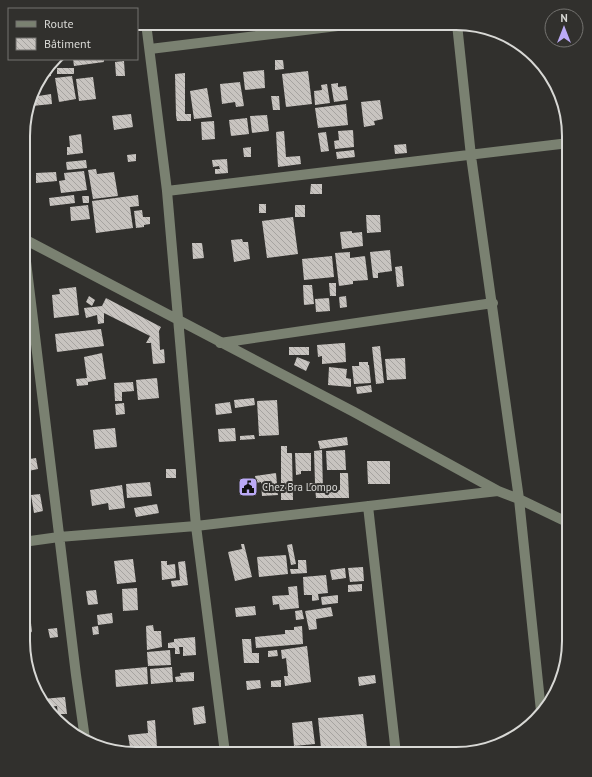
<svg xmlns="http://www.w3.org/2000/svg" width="592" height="777" viewBox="0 0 592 777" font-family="'PT Sans',sans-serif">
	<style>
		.building { fill: url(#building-back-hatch) }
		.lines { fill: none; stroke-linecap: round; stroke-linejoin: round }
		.minor { stroke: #7a8171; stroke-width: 10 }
		.labels { text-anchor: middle; stroke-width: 4; stroke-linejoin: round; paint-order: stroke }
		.poi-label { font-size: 11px; fill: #d8d8d5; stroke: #31302d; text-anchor: start }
		.rim { fill: none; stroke: #d8d8d5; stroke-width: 2 }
	</style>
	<defs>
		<pattern id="building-back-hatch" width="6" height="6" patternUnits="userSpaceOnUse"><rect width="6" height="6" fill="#c8c4c0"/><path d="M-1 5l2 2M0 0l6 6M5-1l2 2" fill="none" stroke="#a6a3a0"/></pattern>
	</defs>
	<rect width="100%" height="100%" fill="#31302d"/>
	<path class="building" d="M73,59H104V62L74,66Z
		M275,60H283L284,69L275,70Z
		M124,61L125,76H116L115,62Z
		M57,68H74V74H57Z
		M46,70H50L51,76L45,77V81H41L42,87L35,88L38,80Z
		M264,70L265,88L245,90L243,72Z
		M308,71L312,104L286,107L282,74Z
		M185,73V114H191V121H177L176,116L175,74Z
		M72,76L76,99L59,102L55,78Z
		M93,77L96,99L79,101L76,79Z
		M240,82L244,106L236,107L235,102L222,104L220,84Z
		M338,83V87L346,86L348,100L334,102L331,84Z
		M327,84L330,103L315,105L314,91L322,90L321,85Z
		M207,88L212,117L194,119L190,91Z
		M51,94L52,104L32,106L31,101L32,97Z
		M271,96H279L280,110H273Z
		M380,100L383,119L374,121L375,125L364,127L361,102Z
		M346,104L348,125L318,128L315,108Z
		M131,114L133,127L114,130L112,116Z
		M267,115L269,131L252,133L250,116Z
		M247,118L249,134L231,136L229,120Z
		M214,121L215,139L202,140L201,122Z
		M353,130L354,147L335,149L334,141L339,140L338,131Z
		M284,131L286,157L300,156L301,164L278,167L276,132Z
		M326,132L329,151L321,152L318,133Z
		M81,134L83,153L67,155V147H70L69,136Z
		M406,144L407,153L395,154L394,145Z
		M251,147V157H244L243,148Z
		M354,150L355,157L337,159L336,152Z
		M136,154V161L128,162L127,155Z
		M227,159L228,173L215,174V169H220L219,166L213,167L212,160Z
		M86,160L87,168L67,170L66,162Z
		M96,169L97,174L114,172L118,196L93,199L88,170Z
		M84,171L87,190L61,193L59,181L65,180L64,173Z
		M56,172L57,181L36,183V173Z
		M311,184H322V194H310Z
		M74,195L75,203L50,206L49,198Z
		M138,195L139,206L130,207L133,228L96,233L92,201Z
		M82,196H89V203H83Z
		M259,204H266V213H259Z
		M88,205L90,219L71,221L70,207Z
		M295,205H305V217H295Z
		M142,210L143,217H150V224L144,225V227L136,228L134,211Z
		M366,215H380L381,232L367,233Z
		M293,217L298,254L267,258L262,221Z
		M352,231V233L362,232L363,246L342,249L340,232Z
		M242,239L243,242H248L250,259L234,262L231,240Z
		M192,243H202L204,258L193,259Z
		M390,250L392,271L378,273V278H373L370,252Z
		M350,252V258L365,256L368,280L353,281V284L339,286L335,253Z
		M332,256L334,277L304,280L302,259Z
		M402,266L404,286L397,287L395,267Z
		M329,283H336V296H330Z
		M303,285H312L314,304L304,305Z
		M76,287L79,315L54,318L52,295L60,294L59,289Z
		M89,296L95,300L92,306L86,302Z
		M346,296L347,307L340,308L339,297Z
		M106,298L161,327L159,331L160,350L164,349L165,363L153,364L151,343H146L150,336L104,313V323L98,324L97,315L86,318L84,308L102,306Z
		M329,298L330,311L316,312L315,299Z
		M101,329L104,346L57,352L55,334Z
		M343,343H345L346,362L322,364V356L318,357L317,345Z
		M380,346L384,383L376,384L372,347Z
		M289,347H309V355H289Z
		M102,353L106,379L88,382V385L77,386L76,379L87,378L84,357Z
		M297,357L310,362L306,371L294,365Z
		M405,358L406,379L387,380L385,359Z
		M359,362H368V365H369L371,383L354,384L352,366H359Z
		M329,367L347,369L346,378L351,379V387L328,385Z
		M157,378L159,398L138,400L136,380Z
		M133,382L134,391L122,392V401H115L114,383Z
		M371,385L372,392L357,394L356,387Z
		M254,398L255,405L235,408L234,400Z
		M277,400L279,435L259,436L257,401Z
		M230,402L232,413L216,415L215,404Z
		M124,403L125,414L116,415L115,404Z
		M115,428L117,447L95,449L93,430Z
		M235,428L236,441L219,442L218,429Z
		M254,435L255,439L240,440V436Z
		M347,437L348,445L320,449L318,441Z
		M281,446H287V453H292L293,500H281Z
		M322,450L323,491L340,490V473H348L349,498H316L315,487H307V483H315L314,451Z
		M345,450L346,470H327L326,451Z
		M295,453H311V471H301V474L296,475Z
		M36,458L38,469L23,472V460Z
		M367,461H390V484H368Z
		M166,469H176V478H166Z
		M276,473L278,495L262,496L261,482L256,483L255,476Z
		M150,482L152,496L127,498L126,484Z
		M122,485L125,508L109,510L108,503L92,506L90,490Z
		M40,494L43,511L34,513L31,495Z
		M157,504L159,513L136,517L134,508Z
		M241,544H244L252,577L235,581L228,552L242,549Z
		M292,544L296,564L291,565L287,545Z
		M286,555L288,574L259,577L257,557Z
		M133,559L136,582L117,584L114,561Z
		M298,560H306L307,573L291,574L290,569H298Z
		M161,561H167V565L175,564L176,578L162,580Z
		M185,561L188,585L172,587L171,581L180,580L178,562Z
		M363,567L364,581L350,582L348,568Z
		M345,568L346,578L332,580L330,570Z
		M326,575L328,593L318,594L319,600L312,601V595H304L303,577Z
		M362,584V591L348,592V585Z
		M297,586L299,608L280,610L279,604L273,605L272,596L289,595L288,587Z
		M137,588L138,610L123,611L122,589Z
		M96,590L98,604L88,605L86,591Z
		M338,595V603L322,605L321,597Z
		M255,606L256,615L236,617L235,608Z
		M331,607L333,616L316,619L317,629L309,630L305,611Z
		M302,610L304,619L296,620L295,611Z
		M112,613L113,623L98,625L97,615Z
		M31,623L32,632L23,634V624Z
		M153,625L154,631H161L162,647L147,650L146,626Z
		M98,626L99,634L93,635L92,627Z
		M302,626L303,644L256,648L255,637L285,634V630H294V627Z
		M57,628L58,637L50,638L48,629Z
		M195,637L196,655L183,656V647H179L180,654H175V648H168V643L174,642V639Z
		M242,639H251L252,653H259V663H244Z
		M307,646L311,682L285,686L284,676H288L286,658L282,659L281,650Z
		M170,650L171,665L148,666L147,652Z
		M277,650L278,656L268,657V651Z
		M147,667L148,684L116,687L115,670Z
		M172,667L173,682L151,684L150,669Z
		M194,672V681L176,682L175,677L181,676L180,673Z
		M375,675L376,683L359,686L358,677Z
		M260,680L261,688L247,690L246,681Z
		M281,680V687H271V681Z
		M65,697L67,714H58L57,706L49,707L42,699Z
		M204,706L206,723L194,725L192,708Z
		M363,714L367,747L339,750V753L312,754V749L321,748L318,718Z
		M155,720L157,747L164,746L165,752L131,753L128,735L148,733L147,721Z
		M312,721L315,744L294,746L292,723Z
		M383,748L384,754H367L366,750Z"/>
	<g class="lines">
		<path class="minor" d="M146,23L167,191L196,526L225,753
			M457,24L471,156L519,499L541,711
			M150,49L354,24
			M167,191L569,143
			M24,239L354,412L498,491L519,499L569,523
			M24,245L76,675L85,739
			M220,343L493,303
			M368,506L396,754
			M23,542L59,537L196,526L498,491"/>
	</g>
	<defs>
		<g id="civic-square" transform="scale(1)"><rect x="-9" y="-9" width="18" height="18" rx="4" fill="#bbaaf6" stroke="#31302d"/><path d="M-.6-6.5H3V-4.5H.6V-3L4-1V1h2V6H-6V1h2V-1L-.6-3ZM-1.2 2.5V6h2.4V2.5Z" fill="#111"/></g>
	</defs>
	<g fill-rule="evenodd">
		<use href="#civic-square" x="248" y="487"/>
	</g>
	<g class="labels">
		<g class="poi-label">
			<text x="262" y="491">Chez Bra Lompo</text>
		</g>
	</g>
	<path d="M0 0H592V777H0ZM136 30H456A106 106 0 0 1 562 136V641A106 106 0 0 1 456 747H136A106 106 0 0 1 30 641V136A106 106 0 0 1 136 30Z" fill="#31302d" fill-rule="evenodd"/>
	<path class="rim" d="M136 30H456A106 106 0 0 1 562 136V641A106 106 0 0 1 456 747H136A106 106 0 0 1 30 641V136A106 106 0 0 1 136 30Z"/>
	<rect x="8" y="8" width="130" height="52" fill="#31302d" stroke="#747370"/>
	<rect x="16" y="21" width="20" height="6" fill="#7a8171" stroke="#747370"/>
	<text x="44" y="28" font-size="12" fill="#d8d8d5">Route</text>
	<rect x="16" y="38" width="20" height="12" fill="url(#building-back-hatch)" stroke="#747370"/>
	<text x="44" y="48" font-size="12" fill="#d8d8d5">Bâtiment</text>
	<g transform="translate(564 28)"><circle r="19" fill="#31302d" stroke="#747370"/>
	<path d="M0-3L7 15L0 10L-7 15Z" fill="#bbaaf6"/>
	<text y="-6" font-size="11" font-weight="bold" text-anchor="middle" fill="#d8d8d5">N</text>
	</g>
</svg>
